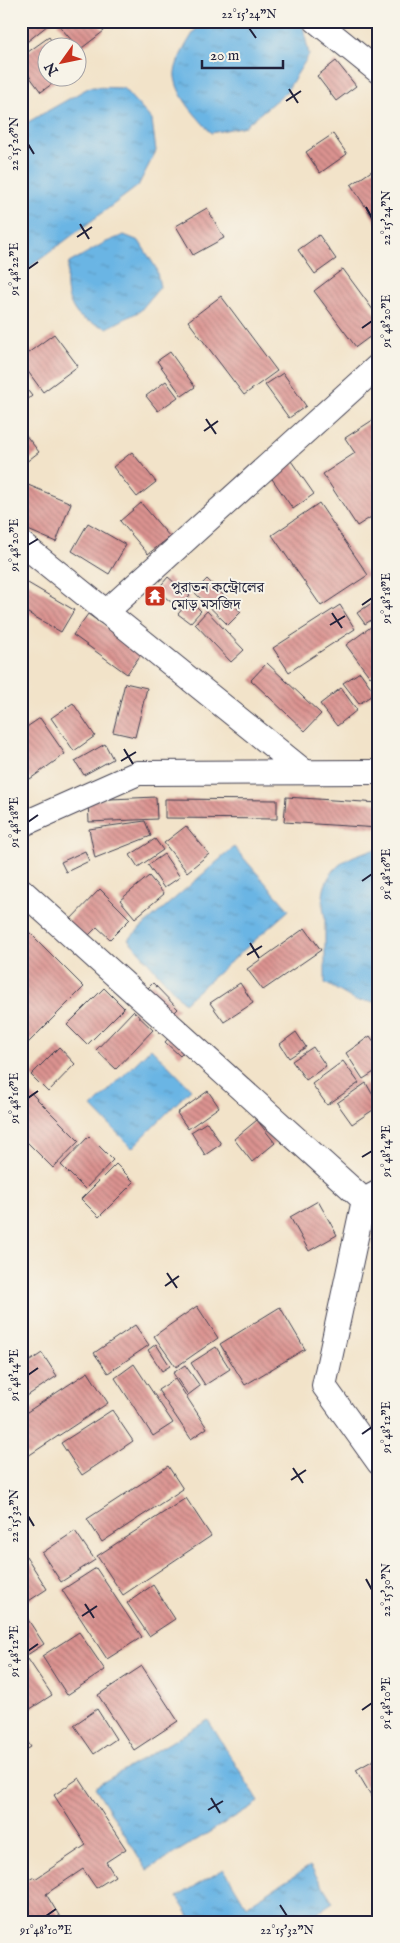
<svg xmlns="http://www.w3.org/2000/svg" width="400" height="1943" viewBox="0 0 400 1943" font-family="'IM FELL English','Noto Serif Bengali',serif">
	<style>
		.water { fill: url(#water-ripples); stroke: #466c90 }
		.building { fill: url(#building-back-hatch) }
		.lines { fill: none; stroke-linecap: round; stroke-linejoin: round }
		.street-casing { stroke: #413f50; stroke-width: 26 }
		.street { stroke: #fff; stroke-width: 24 }
		.ticks { fill: none; stroke: #22223b; stroke-width: 2 }
		.labels { text-anchor: middle; stroke-width: 4; stroke-linejoin: round; paint-order: stroke }
		.poi-label { font-size: 15px; fill: #22223b; stroke: #f7f3e8; text-anchor: start }
		.neatline { fill: none; stroke: #22223b; stroke-width: 2 }
		.ticks-label { font-size: 12px; text-anchor: middle; fill: #22223b }
	</style>
	<defs>
		<pattern id="water-ripples" width="26" height="14" patternUnits="userSpaceOnUse" patternTransform="scale(1.25)"><rect width="26" height="14" fill="#6bb5e4"/><path d="M2 4q2-2 4 0t4 0M15 11q2-2 4 0t4 0" fill="none" stroke="#5893ba"/></pattern>
		<pattern id="building-back-hatch" width="6" height="6" patternUnits="userSpaceOnUse" patternTransform="scale(1.25)"><rect width="6" height="6" fill="#db9390"/><path d="M-1 5l2 2M0 0l6 6M5-1l2 2" fill="none" stroke="#b17877"/></pattern>
	</defs>
	<rect width="100%" height="100%" fill="#f7f3e8"/>
	<filter id="ink" filterUnits="userSpaceOnUse"><feTurbulence type="fractalNoise" baseFrequency=".02" numOctaves="2"/><feDisplacementMap in="SourceGraphic" scale="10" xChannelSelector="R" yChannelSelector="G"/><feConvolveMatrix kernelMatrix="1 2 1 2 8 2 1 2 1" color-interpolation-filters="sRGB"/></filter>
	<filter id="wash" filterUnits="userSpaceOnUse"><feTurbulence type="fractalNoise" baseFrequency=".0096" numOctaves="4" result="noise"/><feDisplacementMap in="SourceGraphic" scale="20" xChannelSelector="R" yChannelSelector="G"/><feGaussianBlur stdDeviation="1.12" result="paint"/><feColorMatrix in="noise" values="0 0 0 0 0 0 0 0 0 0 0 0 0 0 0 0 0 1.4 0 .05"/><feComposite in="paint" operator="in"/></filter>
	<g filter="url(#wash)">
		<rect width="100%" height="100%" fill="#f2e3c9"/>
		<path class="water" d="M202,21H302L309,55L286,92L245,126L211,133C198,117 178,99 175,77C173,63 193,32 202,21Z
			M90,87L123,88L152,120L156,151L138,186L30,267H21V126Z
			M124,235L139,241L156,268L160,287L140,311L107,328C99,325 84,321 78,315C65,299 65,282 69,263L104,243Z
			M234,847L289,910L184,1003L128,939Z
			M379,849V1002L356,1001L325,983V918C315,876 341,855 379,849Z
			M151,1048L191,1089L132,1148L92,1107Z
			M208,1720L259,1802L147,1870L95,1787Z
			M310,1866L333,1902L303,1922H193L177,1897L224,1869L246,1906Z"/>
		<g id="blocks">
			<path class="building" d="M21,21H53L23,45Z
				M60,21H96L104,31L78,51V48L57,23Z
				M49,37L56,48H48V78H60L41,92L21,65V57Z
				M336,61L356,86L336,101L317,76Z
				M333,134L347,154L320,173L306,152Z
				M379,166V227L351,185Z
				M207,208L224,238L193,255L176,226Z
				M319,235L336,259L315,274L298,250Z
				M343,269L379,318V330L356,347L314,291Z
				M221,296L277,371L244,395L188,321Z
				M54,334L78,366L43,392L21,362V358Z
				M170,352L195,387L182,396L157,361Z
				M283,373L306,406L289,418L265,385Z
				M166,381L178,397L158,411L146,396Z
				M21,382L32,396L21,405Z
				M379,416V512L357,526L323,474L355,453L345,438Z
				M21,429L39,452L21,466Z
				M132,452L156,482L137,497L113,467Z
				M289,458L314,494L293,509L268,473Z
				M21,482L71,503L56,542L21,527Z
				M141,503L170,537L148,554L120,521Z
				M319,503L368,575L321,606L272,535Z
				M88,523L126,545L109,574L72,551Z
				M168,577L190,596L179,609L157,590Z
				M21,579L74,610L61,632L21,609Z
				M207,579L241,612L228,625L194,592Z
				M379,598V615L365,624L357,613Z
				M190,600L201,611L190,623L178,614Z
				M340,605L355,629L289,672L273,648Z
				M207,611L244,650L231,662L195,624Z
				M88,614L142,653L127,674L73,635Z
				M379,621V671L370,677L346,645Z
				M21,652L27,656L21,663Z
				M267,663L321,714L305,731L251,680Z
				M360,672L375,693L359,704L343,683Z
				M125,683L147,688L135,737L113,732Z
				M341,688L357,710L337,726L320,704Z
				M73,703L95,736L74,751L51,718Z
				M40,718L65,754L30,779L21,767V731Z
				M105,744L113,759L84,775L75,761Z
				M21,781L27,789L21,794Z
				M156,797L157,819L89,822L88,800Z
				M286,797L379,803V828L284,822Z
				M165,799L277,800V819L165,818Z
				M145,821L151,836L95,858L89,829Z
				M186,826L209,854L187,872L164,843Z
				M155,839L163,850L138,867L130,855Z
				M85,851L89,861L66,872L61,862Z
				M164,854L180,877L164,888L148,865Z
				M149,876L164,894L135,918L120,900Z
				M100,889L130,919L110,939L97,927L82,942L65,925Z
				M21,924L84,987L21,1050Z
				M305,928L321,950L263,990L247,969Z
				M153,983L178,1009L168,1019L142,994Z
				M240,983L253,1003L224,1022L210,1003Z
				M104,988L124,1008L87,1045L67,1025Z
				M133,1011L153,1030L116,1069L96,1050Z
				M296,1032L306,1047L289,1058L280,1044Z
				M173,1033L188,1047L180,1056L165,1042Z
				M370,1036L379,1049V1069L363,1079L346,1053Z
				M59,1047L75,1064L48,1092L31,1075Z
				M313,1047L326,1066L306,1080L292,1061Z
				M343,1061L359,1083L327,1105L312,1084Z
				M366,1083L379,1106L352,1124L337,1103Z
				M208,1091L219,1107L188,1129L177,1113Z
				M31,1093L79,1141L53,1168L21,1136V1102Z
				M257,1120L275,1143L252,1162L234,1139Z
				M207,1122L221,1144L205,1155L191,1132Z
				M89,1136L113,1160L85,1189L61,1165Z
				M116,1164L134,1182L99,1217L81,1199Z
				M318,1201L337,1235L309,1251L290,1217Z
				M197,1306L218,1338L176,1367L154,1336Z
				M280,1307L305,1349L245,1385L220,1344Z
				M135,1325L149,1345L108,1373L94,1353Z
				M156,1344L170,1366L162,1371L148,1350Z
				M216,1347L230,1369L205,1385L191,1363Z
				M42,1353L57,1376L24,1398L21,1393V1367Z
				M134,1364L173,1423L153,1436L115,1378Z
				M185,1365L200,1386L188,1395L173,1373Z
				M88,1372L108,1403L28,1456L21,1446V1416Z
				M175,1379L207,1428L191,1439L158,1390Z
				M112,1410L133,1441L82,1475L61,1443Z
				M168,1466L183,1489L102,1542L87,1519Z
				M186,1498L211,1536L123,1595L97,1556Z
				M75,1531L95,1560L61,1582L42,1553Z
				M26,1556L47,1589L21,1606V1559Z
				M96,1568L142,1637L107,1659L62,1590Z
				M153,1585L175,1619L149,1636L127,1603Z
				M21,1609L44,1644L21,1659Z
				M79,1632L105,1670L67,1695L42,1656Z
				M28,1659L52,1695L21,1715V1664Z
				M142,1666L178,1721L134,1750L98,1695Z
				M97,1709L116,1739L94,1754L74,1725Z
				M21,1732L31,1747L21,1753Z
				M377,1758L379,1793L372,1797L356,1770Z
				M79,1778L126,1849L106,1862L115,1876L96,1888L83,1869L46,1894L63,1922H21V1885L34,1877L35,1879L86,1845L54,1795Z"/>
		</g>
	</g>
	<g filter="url(#ink)">
		<use href="#blocks" fill-opacity="0" stroke="#413f50" stroke-width="1"/>
		<g class="lines">
			<g class="street-casing">
				<path id="street" d="M316,21L379,72
					M21,543L305,772
					M106,612L379,365
					M21,825L138,773L379,772
					M21,890L364,1200
					M379,1192L364,1200L324,1386L379,1463"/>
			</g>
			<use href="#street" class="street"/>
		</g>
	</g>
	<path class="ticks" d="M249,28L256,38M289,89L298,103M286,101L301,91M28,144L34,154M366,207L372,218M80,224L89,239M77,237L92,227M28,269L38,262M362,328L372,321M206,419L216,434M204,431L218,421M28,545L38,539M362,605L372,598M332,613L342,628M330,625L345,616M124,749L133,764M121,761L136,752M28,822L38,815M362,881L372,874M250,943L259,958M247,955L262,946M28,1098L38,1091M362,1157L372,1151M167,1273L177,1288M165,1286L179,1276M28,1375L38,1368M362,1434L372,1427M293,1468L303,1483M291,1480L306,1470M28,1516L34,1526M366,1579L372,1590M85,1604L94,1618M82,1616L97,1606M28,1651L38,1644M362,1710L372,1703M211,1798L220,1813M208,1810L223,1801M280,1905L287,1916M46,1916L56,1909"/>
	<defs>
		<g id="temple-square" transform="scale(1.125)"><rect x="-9" y="-9" width="18" height="18" rx="4" fill="#c8321e" stroke="#f7f3e8"/><path d="M0-6L5-2H3V0L6.5 2.5H4V6H1.5V3h-3V6H-4V2.5H-6.5L-3 0V-2H-5Z" fill="#fff"/></g>
	</defs>
	<g fill-rule="evenodd">
		<use href="#temple-square" x="155" y="596"/>
	</g>
	<g class="labels">
		<g class="poi-label">
			<text x="171" y="592">পুরাতন কন্ট্রোলের<tspan x="171" dy="17">মোড় মসজিদ</tspan></text>
		</g>
	</g>
	<rect width="400" height="1943" fill="none" stroke="#f7f3e8" stroke-width="55"/>
	<g transform="translate(62 62) rotate(237)"><circle r="24" fill="#f7f3e8" stroke="#a29fa3"/>
	<path d="M0-4L9 19L0 12L-9 19Z" fill="#c8321e"/>
	<text y="-8" font-size="14" font-weight="bold" text-anchor="middle" fill="#22223b">N</text>
	</g>
	<path d="M202 60v8h81v-8" fill="none" stroke="#22223b" stroke-width="2.5"/>
	<text x="210" y="60" font-size="15" fill="#22223b" stroke="#f7f3e8" stroke-width="4" paint-order="stroke">20 m</text>
	<rect x="28" y="28" width="344" height="1888" class="neatline"/>
	<g class="ticks-label">
		<text x="249" y="18">22°15'24"N</text>
		<text transform="translate(14 144) rotate(-90)" y="4">22°15'26"N</text>
		<text transform="translate(386 218) rotate(-90)" y="4">22°15'24"N</text>
		<text transform="translate(14 269) rotate(-90)" y="4">91°48'22"E</text>
		<text transform="translate(386 321) rotate(-90)" y="4">91°48'20"E</text>
		<text transform="translate(14 545) rotate(-90)" y="4">91°48'20"E</text>
		<text transform="translate(386 598) rotate(-90)" y="4">91°48'18"E</text>
		<text transform="translate(14 822) rotate(-90)" y="4">91°48'18"E</text>
		<text transform="translate(386 874) rotate(-90)" y="4">91°48'16"E</text>
		<text transform="translate(14 1098) rotate(-90)" y="4">91°48'16"E</text>
		<text transform="translate(386 1151) rotate(-90)" y="4">91°48'14"E</text>
		<text transform="translate(14 1375) rotate(-90)" y="4">91°48'14"E</text>
		<text transform="translate(386 1427) rotate(-90)" y="4">91°48'12"E</text>
		<text transform="translate(14 1516) rotate(-90)" y="4">22°15'32"N</text>
		<text transform="translate(386 1590) rotate(-90)" y="4">22°15'30"N</text>
		<text transform="translate(14 1651) rotate(-90)" y="4">91°48'12"E</text>
		<text transform="translate(386 1703) rotate(-90)" y="4">91°48'10"E</text>
		<text x="46" y="1934">91°48'10"E</text>
		<text x="287" y="1934">22°15'32"N</text>
	</g>
</svg>
